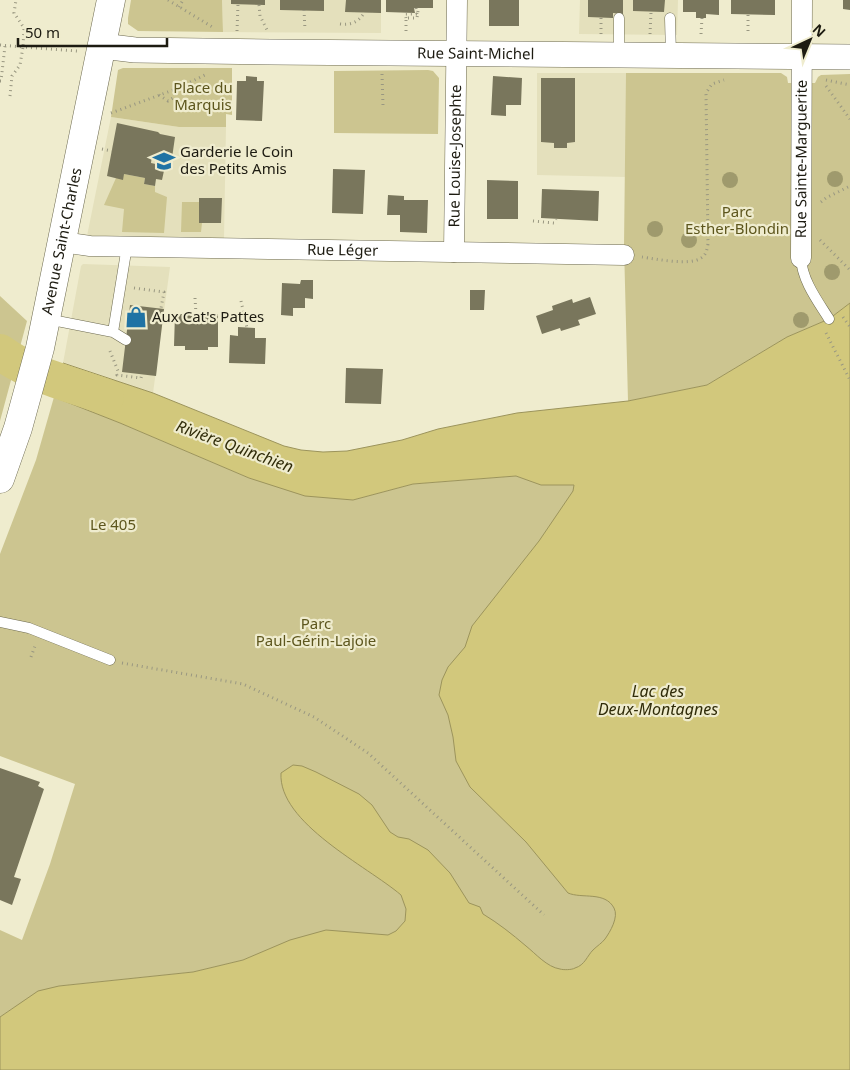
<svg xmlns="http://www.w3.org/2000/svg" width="850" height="1070" viewBox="0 0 850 1070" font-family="'Noto Sans',sans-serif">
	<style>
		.built { fill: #e4e0bc }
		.green { fill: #ccc590 }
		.water { fill: #d2c87c; stroke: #9c945c }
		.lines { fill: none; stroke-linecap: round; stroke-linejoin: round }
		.river { stroke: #d2c87c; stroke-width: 36 }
		.building { fill: #79765c }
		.service-casing { stroke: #6d6a50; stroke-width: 11 }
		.minor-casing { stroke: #6d6a50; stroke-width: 21 }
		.tertiary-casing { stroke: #6d6a50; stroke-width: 26 }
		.secondary-casing { stroke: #6d6a50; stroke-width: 29 }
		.path { stroke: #999781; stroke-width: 3; stroke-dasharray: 1 4; stroke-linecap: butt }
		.service { stroke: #fff; stroke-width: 10 }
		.minor { stroke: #fff; stroke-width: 20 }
		.tertiary { stroke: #fff; stroke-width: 25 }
		.secondary { stroke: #fff; stroke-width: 28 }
		.path-bridge { stroke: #999781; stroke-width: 3; stroke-dasharray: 1 4; stroke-linecap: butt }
		.tree { fill: #9f9a6d }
		.labels { text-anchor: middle; stroke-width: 4.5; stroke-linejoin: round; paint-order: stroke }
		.street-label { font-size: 15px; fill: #1d1b11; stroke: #efecce }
		.park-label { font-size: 15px; fill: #5d561d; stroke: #efecce }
		.poi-label { font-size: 15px; fill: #1d1b11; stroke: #efecce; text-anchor: start }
		.water-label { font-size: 16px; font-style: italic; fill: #302c09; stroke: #efecce }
	</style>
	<rect width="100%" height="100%" fill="#efecce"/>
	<path class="built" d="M222,0H381V33L223,32Z
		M580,0H678L677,35L579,34Z
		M537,73H626V177L537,175Z
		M111,117L179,127H226L224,238L87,236Z
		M83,264L170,267L153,393L63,363L81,266Z"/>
	<path class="green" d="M131,0H222L223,32L138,31L128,24V18Z
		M123,68H232V115L226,114V127H179L111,117L118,70Z
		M428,70L433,71L439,78L438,134L334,133V71Z
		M626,73H781L787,77L788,83H815L818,77L821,75L850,74V303L829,319L787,337L707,385L628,401L624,246Z
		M124,174L145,178L144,184L155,186V192L167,197L164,233L122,232L124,209L104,205L116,178Z
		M182,202H199L202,223L201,232H181Z
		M0,296L27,321L0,421Z
		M54,397L120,423L249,478L353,500L413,484L516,476L542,485L850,472L654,1024L289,941L243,960L193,972L59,986L13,1008L0,1017V930L22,940L50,864L75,784L0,756V554L36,460Z"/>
	<path class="water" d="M850,303V1070H0V1017L38,991L59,986L193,972L243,960L290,940L326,930L388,935L396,931L405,921L406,909L401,895C367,866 278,823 281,773L293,765L302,766L316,772L359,794L372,805L390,832L398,837L409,839L428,850L450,873L469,903L480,907L483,914C498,923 512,934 526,946C536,954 547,967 560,969C563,970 572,970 575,968C585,965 587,956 593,950C597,946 602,943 605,939C610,932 619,917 614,908C605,891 582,899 568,893L526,842L470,787L456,761L453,737L448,715L439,695L442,680L448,667L465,647L472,626L539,541L573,491L574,485H541L516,476L413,484L353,500L305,496L249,478L120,423L54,397L63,363L153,393L284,446L301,450L323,452L347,451L402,440L438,429L517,413L628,401L707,385L787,337L829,319Z"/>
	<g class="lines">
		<path class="river" d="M0,352C31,375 70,384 106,397"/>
	</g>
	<path class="building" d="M231,0H265V5L231,4Z
		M280,0H324V11L280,10Z
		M346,0H381V13L345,12Z
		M386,0H433V8H414L415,13L386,12Z
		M489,0H519V26H489Z
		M588,0H623V14L613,13V18L588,17Z
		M633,0H665L664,12L633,11Z
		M683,0H719V15L706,14V18H696V12H683Z
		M731,0H775V15L731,14Z
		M843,0H850V10L843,9Z
		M246,76L257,77V81H264L262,121L236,120L237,81H246Z
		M493,76L522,78L521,105H506V116L491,115Z
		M541,78H575V142L567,143V148H554V143L541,142Z
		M117,123L158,132L160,134L175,137L172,158L152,155L151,163L165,166L162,180L156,179L155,186L144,184L145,178L124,174L123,180L107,176Z
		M333,169L365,170L363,214L332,213Z
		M487,180L518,181V219H487Z
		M542,189L599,191L598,221L541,218Z
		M388,195L404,196V200H428L427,233L400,232V215H387Z
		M199,198H222L221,223H199Z
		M301,280H313V299L305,298V308H293V316L281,315L282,283L300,284Z
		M470,290H485L484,310H470Z
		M590,297L596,314L578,320L580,325L561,331L560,328L542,334L536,316L553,310L552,306L572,299L573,303Z
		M130,305L164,309L156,376L122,372Z
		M175,314H218V347H208V350H185V346H174Z
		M238,327L255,328V338H266L265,364L229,363L230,335L238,336Z
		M346,368L383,369L381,404L345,403Z
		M0,768L40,782L38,786L44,789L14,877L21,879L12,905L0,900Z"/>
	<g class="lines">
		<g class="service-casing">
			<path id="service" d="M619,18V55
				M670,18L671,55
				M801,258C802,280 817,300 829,319
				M47,319L113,332L127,246
				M113,332L126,340
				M0,622L29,628L110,660"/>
		</g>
		<g class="minor-casing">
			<g id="minor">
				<path id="s1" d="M62,242L90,246L624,255"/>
				<path id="s2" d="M454,252L457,0"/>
				<path id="s3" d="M801,258L802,0"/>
			</g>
		</g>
		<g class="tertiary-casing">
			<g id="tertiary">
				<path id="s4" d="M102,46L135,50L271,52L850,57"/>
			</g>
		</g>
		<g class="secondary-casing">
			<g id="secondary">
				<path id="s5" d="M0,479L18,428L40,348L111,0"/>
			</g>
		</g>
		<path class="path" d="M168,0L214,28
			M259,5L260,16L267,30
			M179,7L183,0
			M304,10L305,30
			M748,15V34
			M406,18L405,14H417
			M601,18V35
			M340,24C350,25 358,23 364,13
			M237,31L238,4
			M406,31V18H417L418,11H415
			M650,34L651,12
			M701,34L702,18
			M0,45L23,47L24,28L14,13L16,0
			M382,74L383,106
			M826,80L850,85
			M0,81H1L5,46
			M826,86L850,119
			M159,95L168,101L173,98L176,90
			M10,96L12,76L20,65L23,47L77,51
			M111,113L176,89L207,74
			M102,149L112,151
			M821,202L826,198L850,186
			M533,221L554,223L556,219
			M820,240L850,270
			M642,257C656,259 690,266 701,258C706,255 707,250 708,244L706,93L712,84L724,80
			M134,288L164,292L161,308
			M195,298L196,314
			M241,301L247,328
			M843,317L850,327
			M826,333L850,380
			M110,351L118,371L117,375L141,378L142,374
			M31,657L35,646
			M122,663L243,684L314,717L368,753L544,915"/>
		<use href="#service" class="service"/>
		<use href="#minor" class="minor"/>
		<use href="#tertiary" class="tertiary"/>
		<use href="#secondary" class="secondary"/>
		<path class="path-bridge" d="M416,8L417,14"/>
	</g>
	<g class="tree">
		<circle cx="835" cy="179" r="8"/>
		<circle cx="730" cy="180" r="8"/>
		<circle cx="655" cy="229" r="8"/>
		<circle cx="689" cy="240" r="8"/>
		<circle cx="832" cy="272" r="8"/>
		<circle cx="801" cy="320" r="8"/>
	</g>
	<defs>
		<g id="school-bare" transform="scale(1.725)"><path d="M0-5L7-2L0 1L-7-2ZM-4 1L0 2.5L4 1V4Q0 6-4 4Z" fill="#2073a4" stroke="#efecce" stroke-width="2.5" paint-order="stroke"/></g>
		<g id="shop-bare" transform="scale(1.725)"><path d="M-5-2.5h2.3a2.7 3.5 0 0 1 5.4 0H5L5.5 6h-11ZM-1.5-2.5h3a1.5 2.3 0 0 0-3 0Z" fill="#2073a4" stroke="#efecce" stroke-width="2.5" paint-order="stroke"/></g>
	</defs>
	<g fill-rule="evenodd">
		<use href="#school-bare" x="164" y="161"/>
		<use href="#shop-bare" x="136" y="317"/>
	</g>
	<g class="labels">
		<g class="street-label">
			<text dy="5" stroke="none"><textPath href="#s4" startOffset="374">Rue Saint-Michel</textPath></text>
			<text dy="5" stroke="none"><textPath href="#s2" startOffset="96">Rue Louise-Josephte</textPath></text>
			<text dy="5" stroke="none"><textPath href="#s3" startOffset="99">Rue Sainte-Marguerite</textPath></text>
			<text dy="5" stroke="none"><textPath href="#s5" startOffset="246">Avenue Saint-Charles</textPath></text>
			<text dy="5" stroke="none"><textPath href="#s1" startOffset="281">Rue Léger</textPath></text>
		</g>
		<g class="park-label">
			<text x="203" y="93">Place du<tspan x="203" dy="17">Marquis</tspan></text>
			<text x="737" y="217">Parc<tspan x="737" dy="17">Esther-Blondin</tspan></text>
			<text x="113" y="530">Le 405</text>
			<text x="316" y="629">Parc<tspan x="316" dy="17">Paul-Gérin-Lajoie</tspan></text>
		</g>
		<g class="poi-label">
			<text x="180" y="157">Garderie le Coin<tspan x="180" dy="17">des Petits Amis</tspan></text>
			<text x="152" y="322">Aux Cat's Pattes</text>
		</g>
		<g class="water-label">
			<text transform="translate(235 446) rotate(20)" y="6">Rivière Quinchien</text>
			<text x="658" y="697">Lac des<tspan x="658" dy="18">Deux-Montagnes</tspan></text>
		</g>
	</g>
	<g transform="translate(810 40) rotate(44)" stroke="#efecce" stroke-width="4" paint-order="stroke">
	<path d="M0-4L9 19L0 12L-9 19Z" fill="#1d1b11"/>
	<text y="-8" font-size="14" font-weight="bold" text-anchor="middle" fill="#1d1b11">N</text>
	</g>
	<path d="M18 38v8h149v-8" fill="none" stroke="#1d1b11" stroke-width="2.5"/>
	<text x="25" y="38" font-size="15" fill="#1d1b11" stroke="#efecce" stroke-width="4" paint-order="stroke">50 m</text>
</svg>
